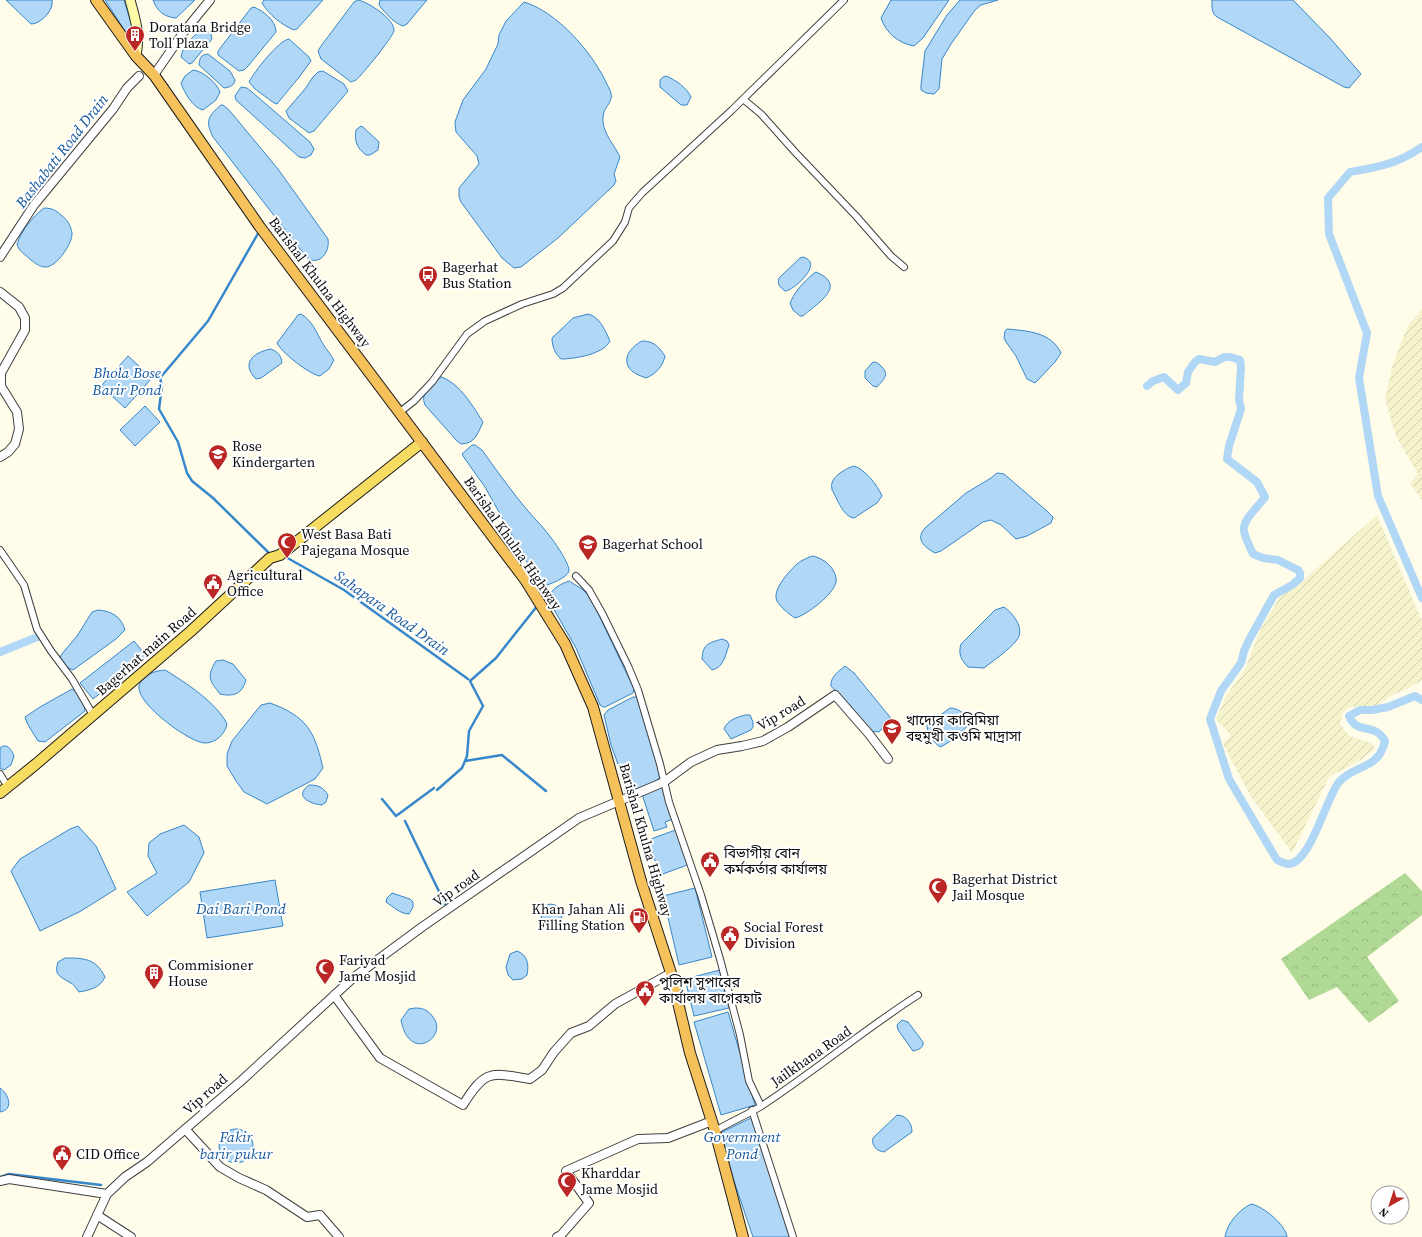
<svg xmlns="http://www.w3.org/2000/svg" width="1422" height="1237" viewBox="0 0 1422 1237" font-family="'Source Serif 4','Noto Sans Bengali',serif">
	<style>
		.farmland { fill: url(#farmland-furrows) }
		.forest { fill: url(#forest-crowns) }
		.water { fill: #b0d7f5; stroke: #3787cc }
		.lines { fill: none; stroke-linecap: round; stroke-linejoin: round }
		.stream { stroke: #3787cc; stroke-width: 2.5 }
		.canal { stroke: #b0d7f5; stroke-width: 8 }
		.minor-casing { stroke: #3f3f3f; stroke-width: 8 }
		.tertiary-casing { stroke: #3f3f3f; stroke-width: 10 }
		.secondary-casing { stroke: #2e2e2e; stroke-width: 11 }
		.primary-casing { stroke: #1d1d1d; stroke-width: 12 }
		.trunk-casing { stroke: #1d1d1d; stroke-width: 12 }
		.minor { stroke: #fff; stroke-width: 6 }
		.tertiary { stroke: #fff; stroke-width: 8 }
		.secondary { stroke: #fefaa6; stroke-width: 9 }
		.primary { stroke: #f7dc62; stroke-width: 10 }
		.trunk { stroke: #f5c15b; stroke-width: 10 }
		.labels { text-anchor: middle; stroke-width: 4; stroke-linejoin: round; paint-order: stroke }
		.poi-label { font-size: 14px; fill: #0c0c0c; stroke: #fff; text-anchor: start }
		.street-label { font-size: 14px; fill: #0c0c0c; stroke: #fff }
		.water-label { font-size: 15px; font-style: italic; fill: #17599b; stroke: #fff }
	</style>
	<defs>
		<pattern id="farmland-furrows" width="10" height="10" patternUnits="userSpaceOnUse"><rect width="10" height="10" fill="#f4f3cb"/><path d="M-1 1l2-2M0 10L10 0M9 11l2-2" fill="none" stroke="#d0cfad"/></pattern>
		<pattern id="forest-crowns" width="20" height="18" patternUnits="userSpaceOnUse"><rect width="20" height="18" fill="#afd994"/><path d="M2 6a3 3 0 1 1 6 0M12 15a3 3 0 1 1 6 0" fill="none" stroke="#95b97e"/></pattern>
	</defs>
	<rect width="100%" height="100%" fill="#fffcea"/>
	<path class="farmland" d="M1422,309V500L1410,483L1418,474L1396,436L1385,399L1393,363L1408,326Z
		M1377,515L1422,621V680L1405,690L1394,694L1378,705L1349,707L1343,713L1340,724L1349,736L1373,744L1375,749L1362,759L1329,777L1292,853L1250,795L1223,744L1231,735L1216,719L1226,696L1245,669L1261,628L1280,597L1305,579Z"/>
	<path class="forest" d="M1405,873L1422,891V915L1367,957L1399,1001L1369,1023L1337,987L1309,1000L1281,959Z"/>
	<path class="water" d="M6,0H52C54,10 41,24 31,24Z
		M105,0H124L133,30L130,33L125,31Z
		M153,0H195L176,18C164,17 157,11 153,0Z
		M264,0H323L297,29L294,30C282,25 269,15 262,3Z
		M358,0C368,2 395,19 394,31C392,38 363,74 356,80C355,81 353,81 351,82L321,59L318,51L321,46L354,2Z
		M380,0H427L407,24L403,26C394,23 385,13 379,5Z
		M891,0H949L923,38L914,46C898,43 886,33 881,18Z
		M960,0H998L981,5L975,10L951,44L942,59L939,89L934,94L926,93L921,90V85L925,51L947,15Z
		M1212,0H1293L1330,38L1361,74L1349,88L1344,87L1217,17C1211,13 1212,6 1212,0Z
		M524,2C557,12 591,51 606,82C607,85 610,89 611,93C613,101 606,106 604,112C599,130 613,142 620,157L614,174L616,181L614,185L558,238L521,267L514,268L502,258L461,202L459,197V188L479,164L477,156L456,132L455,122L463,100L486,69L498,44L499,35L506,21Z
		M254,7C263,11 276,20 276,32L249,65L244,70L239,71L218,55V51L251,8Z
		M201,30L208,31L211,34L212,39L192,63L189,64L181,57C182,47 193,36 201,30Z
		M289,39L309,57L311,61L300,76L277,104L274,103L255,89L249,82C254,72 279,40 289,39Z
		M208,54L230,71L235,80C234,86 230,87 224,88L199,65C200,58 200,55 208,54Z
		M193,70C203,71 217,83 220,92L216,100L203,110C193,108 184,92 181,83L185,76Z
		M323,71L344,84L348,91L314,131L309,133L289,118L286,111L305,89L313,77L318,72Z
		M666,76C676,80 687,88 691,97L687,105H681L660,87V80L663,77Z
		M241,87L247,88L252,92L310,142L314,149L311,155L305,158L299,157L236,100L235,96Z
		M221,105H223L229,110L278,169L328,239C330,252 320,266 307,258L213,137C205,121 208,116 221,105Z
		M361,126L363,127L379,142L378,150L370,155H366C357,148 354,141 356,130Z
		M44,208C51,208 56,210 61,215C67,219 71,226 72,233C73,243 56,268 45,267C40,267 35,263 31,260C26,255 18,251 17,244C22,230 32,217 44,208Z
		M803,257C825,263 793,291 785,291C780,287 777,285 779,278L800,258Z
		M816,272C849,286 816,304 803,316H800L793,310L790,303C792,299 794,294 797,291C799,287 813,273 816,272Z
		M301,314C313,321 317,334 323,344C327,350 331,355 334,360L329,369L320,376C310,375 281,352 277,343L298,315Z
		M588,314C600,317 605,330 610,341C604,354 575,359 561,359C555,354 552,346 552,338L573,318Z
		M1007,329C1028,331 1051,332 1061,353L1055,362L1037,381L1035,383L1027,379L1016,356L1006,342L1004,338L1005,331Z
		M642,341C654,341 659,347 665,356C663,366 656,374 646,378C641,376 631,373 628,366C623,355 634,345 642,341Z
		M271,349C278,352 281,355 282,363L261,378L256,379C240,363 254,352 271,349Z
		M128,356L152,378L125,408L101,386Z
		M873,362C877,362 879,364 882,367C890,375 883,380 877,387L873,386L865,378V371Z
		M442,377C461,385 472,405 483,422C478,433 475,444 461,444L457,441L425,405C424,402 423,399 424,396C426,391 436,379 442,377Z
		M145,406L160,422L135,446L120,430Z
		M472,445H475L482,450C497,471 512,492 528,511C536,520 545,529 552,539C556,544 570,565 569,571C567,578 549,585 543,586L538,582L485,487L465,459L462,454Z
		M854,466C865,469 878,486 882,496L877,503L854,518C843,517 837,498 832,490C832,488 831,485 832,483C834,475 847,468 854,466Z
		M997,473L1004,474L1047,511L1053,517L1051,523L1027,536L1016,539L1001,525L991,520L983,522L941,551L935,553C924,547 915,539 925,528L966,493L991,478Z
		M813,556C820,558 826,561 831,567C834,571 837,577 836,582C834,594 807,615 795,618C789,614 781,608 777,601C771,590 792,567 801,561C805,559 809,557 813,556Z
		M569,581L582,589L587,594L597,611L634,689L633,693L605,707H603L600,705L576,648L549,601C549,589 559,585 569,581Z
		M1004,607C1014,614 1026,630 1016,641C1010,649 993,661 984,668L968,667C961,660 958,654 961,644L995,610Z
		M98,610C111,611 121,616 125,630L116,639L73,670L64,666L60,659L61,655L77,636L92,612Z
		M722,639L727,641L729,645C725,656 724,667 712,670L702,659C703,643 709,643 722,639Z
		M134,641L147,657L93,699L80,683Z
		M223,660L233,664L246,680C242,694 234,697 220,694C210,681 206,677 216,661Z
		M845,666L854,673L890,717V720L879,732L870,731L831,686C830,677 839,671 845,666Z
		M165,670C185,682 217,703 227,724C225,734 216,743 205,743C190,743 137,704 139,687C139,683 142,680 145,677C152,672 156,671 165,670Z
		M72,689C78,692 85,704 85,711L45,742L38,741L27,723L25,717L40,707Z
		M633,697H637L661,776C656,782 644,789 635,789C632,789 629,787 626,786L611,745L604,715L608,710Z
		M270,703C278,706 286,709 293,714C313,726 318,747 323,768L315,779L267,804L244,792L236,781L227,766V754L232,741L256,711L261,705Z
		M950,708C959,708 968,715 968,725C963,732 948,744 940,747C933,742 927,733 927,725Z
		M745,715H750L753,722V727L751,730L731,739L724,729C727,720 738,717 745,715Z
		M3,746C9,745 12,751 14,756L11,765L4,770L0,768V748Z
		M309,785C318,785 323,787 328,795L326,802L322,805C311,804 293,797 309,785Z
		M663,787L673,819L665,822L667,827L654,831L642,794Z
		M184,825L199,837L204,853L189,882L147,916L127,892L157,873L148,856L149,843L160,834Z
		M78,826L96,846L116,889L81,911L40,931L11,871L20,859L70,829Z
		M681,828L693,863L660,875L648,840Z
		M275,880L283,926L207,938L200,892Z
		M695,888L712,957L679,965L663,896Z
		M392,893L410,899L413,902V907L409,914C401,914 393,907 386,902L387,898Z
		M550,904L555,905L563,911L561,920L554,927L542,922L541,915L545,906Z
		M517,951C528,955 529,965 527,975L522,979L513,980L508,975L506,967L510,954Z
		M65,958C83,958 96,958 105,977C100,988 90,990 79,992C76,988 74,984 69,982C59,976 54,975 58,962Z
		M720,970L729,1008L694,1016L685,979Z
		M415,1008C423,1008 428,1010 433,1017C449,1037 409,1064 401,1020L409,1009Z
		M728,1012L755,1105L721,1115L694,1022Z
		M902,1020L908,1022L923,1042C924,1048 918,1050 913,1051L898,1030L897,1025Z
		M0,1088C9,1094 14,1110 0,1112Z
		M897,1115C906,1115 912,1123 912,1132L884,1152C877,1151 871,1146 873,1138Z
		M753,1117L791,1237H753L718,1134Z
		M219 1146a17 17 0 1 1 34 0a17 17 0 1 1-34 0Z
		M1251,1204C1263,1206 1286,1225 1287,1237H1225C1227,1223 1239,1210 1251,1204Z"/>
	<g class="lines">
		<path class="stream" d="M260,230L208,321L160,378L162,386L159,409L178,442L187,473L192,481L213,498L268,552
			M284,556L344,590L468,679
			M538,605L496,658L470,681L483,706L469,731L467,756L465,761L502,755L546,791
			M437,790L462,768L465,761
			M382,799L396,816L434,788
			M405,821L446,906
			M0,1177L9,1174L101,1185"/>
		<path class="canal" d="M1422,147C1397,164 1379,167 1350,172L1328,198L1329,234L1367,333L1359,378L1378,496L1422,598
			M1147,386L1153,381L1164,377L1178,390L1186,383L1188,372L1195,362L1199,359L1215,362L1224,357H1230L1240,360L1241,368L1239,399L1241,409L1229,446L1227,459L1257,482L1265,497C1259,506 1242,520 1244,531C1245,538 1250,547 1253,554L1263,558L1278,560L1298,570L1300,573V578L1292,585L1274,595L1249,640L1244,651L1241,663L1221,691L1210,719L1229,779L1277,860C1280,861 1285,864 1289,864C1311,862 1326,798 1339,782C1356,763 1378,771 1385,741C1374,721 1357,736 1349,716L1360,710H1372L1388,707L1415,696L1422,700
			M0,652L40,636"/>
		<g class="minor-casing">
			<path id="minor" d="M743,99L761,114L795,152L856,216L891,256L904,267
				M400,412L414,401L432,382L467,334L485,321L522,304L553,294L563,288L613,241L625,222L629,208L642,193L732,110L844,0
				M0,550L24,585L37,629L51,651L72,679L93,715
				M576,576L589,590L603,615L628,666L638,690L660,764L669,802L701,895L720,959L740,1035L749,1081L761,1106
				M0,774L8,787
				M752,1110L793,1237
				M715,1131C730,1122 749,1114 763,1105C816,1070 865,1029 918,995"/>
		</g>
		<g class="tertiary-casing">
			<path id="tertiary" d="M154,75L183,33L210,0
				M0,257L34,205L113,109L127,88L139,76
				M0,292L19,307L25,318V330L1,373V386L17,412L19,429L15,444L8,452L0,457
				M334,995L380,1058L463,1105C486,1068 491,1073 530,1079L542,1070L554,1052L571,1033L589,1026L615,1004L671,973
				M185,1129L220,1167L239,1178L266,1190L307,1217L320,1215L339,1237
				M0,1181L9,1179L107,1194
				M97,1215L131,1237
				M87,1237L107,1194L125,1177L147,1162L241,1081L353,978L422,927L579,818L664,782L691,762L717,750L742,746L763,741L788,727L835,695L869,734L888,759
				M557,1237L561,1235L589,1203L566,1171L638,1139L668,1138L712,1121"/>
		</g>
		<g class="secondary-casing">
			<path id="secondary" d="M130,0C136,21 140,34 136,56"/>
		</g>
		<g class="primary-casing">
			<path id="primary" d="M0,793L36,764L191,631L270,558L280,555L422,442"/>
		</g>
		<g class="trunk-casing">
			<path id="trunk" d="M96,0L136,56L154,75L260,227L526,581L565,644L593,707L641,881L671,973L690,1053L715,1131L743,1237"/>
		</g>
		<use href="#minor" class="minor"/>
		<use href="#tertiary" class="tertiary"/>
		<use href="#secondary" class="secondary"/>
		<use href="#primary" class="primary"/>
		<use href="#trunk" class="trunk"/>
	</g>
	<defs>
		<g id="building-pin" transform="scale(1)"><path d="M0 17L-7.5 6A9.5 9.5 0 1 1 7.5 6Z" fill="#ba2725" stroke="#fff"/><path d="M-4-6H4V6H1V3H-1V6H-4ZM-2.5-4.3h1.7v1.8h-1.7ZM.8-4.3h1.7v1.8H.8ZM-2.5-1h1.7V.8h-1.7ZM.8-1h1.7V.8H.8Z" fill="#fff"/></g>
		<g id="bus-pin" transform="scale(1)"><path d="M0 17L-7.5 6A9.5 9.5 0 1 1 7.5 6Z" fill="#ba2725" stroke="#fff"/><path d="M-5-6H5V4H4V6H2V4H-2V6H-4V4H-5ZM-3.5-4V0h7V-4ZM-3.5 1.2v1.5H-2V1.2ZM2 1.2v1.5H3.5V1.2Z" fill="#fff"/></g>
		<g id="school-pin" transform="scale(1)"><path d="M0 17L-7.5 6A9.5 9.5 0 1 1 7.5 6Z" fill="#ba2725" stroke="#fff"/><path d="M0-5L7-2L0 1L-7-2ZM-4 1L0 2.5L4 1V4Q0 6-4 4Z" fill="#fff"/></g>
		<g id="mosque-pin" transform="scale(1)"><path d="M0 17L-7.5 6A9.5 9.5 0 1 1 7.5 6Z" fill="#ba2725" stroke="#fff"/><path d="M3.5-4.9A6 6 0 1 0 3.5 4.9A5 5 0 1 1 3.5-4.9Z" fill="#fff"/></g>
		<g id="civic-pin" transform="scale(1)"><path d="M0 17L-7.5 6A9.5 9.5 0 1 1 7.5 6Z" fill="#ba2725" stroke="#fff"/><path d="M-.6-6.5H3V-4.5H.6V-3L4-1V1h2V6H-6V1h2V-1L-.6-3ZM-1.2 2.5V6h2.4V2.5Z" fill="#fff"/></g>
		<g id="fuel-pin" transform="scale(1)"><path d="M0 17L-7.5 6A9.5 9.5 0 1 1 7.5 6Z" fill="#ba2725" stroke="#fff"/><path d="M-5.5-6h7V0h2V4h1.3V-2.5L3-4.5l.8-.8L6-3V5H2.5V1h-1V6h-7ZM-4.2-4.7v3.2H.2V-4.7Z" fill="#fff"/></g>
	</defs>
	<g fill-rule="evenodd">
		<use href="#building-pin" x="135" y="35"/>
		<use href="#bus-pin" x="428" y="275"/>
		<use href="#school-pin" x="218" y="454"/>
		<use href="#mosque-pin" x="287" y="542"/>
		<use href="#school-pin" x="588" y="544"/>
		<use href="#civic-pin" x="213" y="583"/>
		<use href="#school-pin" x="892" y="728"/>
		<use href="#civic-pin" x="710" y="861"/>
		<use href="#mosque-pin" x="938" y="887"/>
		<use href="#fuel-pin" x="639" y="917"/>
		<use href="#civic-pin" x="730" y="935"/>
		<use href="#mosque-pin" x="325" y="968"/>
		<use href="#building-pin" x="154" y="973"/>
		<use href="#civic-pin" x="645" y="990"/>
		<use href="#civic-pin" x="62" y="1154"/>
		<use href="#mosque-pin" x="567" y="1181"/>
	</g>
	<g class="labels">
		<g class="poi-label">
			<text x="149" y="32">Doratana Bridge<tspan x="149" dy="16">Toll Plaza</tspan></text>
			<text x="442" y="272">Bagerhat<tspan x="442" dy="16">Bus Station</tspan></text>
			<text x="232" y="451">Rose<tspan x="232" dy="16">Kindergarten</tspan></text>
			<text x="301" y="539">West Basa Bati<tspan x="301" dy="16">Pajegana Mosque</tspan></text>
			<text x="602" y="549">Bagerhat School</text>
			<text x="227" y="580">Agricultural<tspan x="227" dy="16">Office</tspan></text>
			<text x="906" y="725">খাদ্যের কারিমিয়া<tspan x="906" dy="16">বহুমুখী কওমি মাদ্রাসা</tspan></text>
			<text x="724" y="858">বিভাগীয় বোন<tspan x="724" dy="16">কর্মকর্তার কার্যালয়</tspan></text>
			<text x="952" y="884">Bagerhat District<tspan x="952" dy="16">Jail Mosque</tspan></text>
			<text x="625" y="914" text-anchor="end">Khan Jahan Ali<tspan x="625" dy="16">Filling Station</tspan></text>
			<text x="744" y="932">Social Forest<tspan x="744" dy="16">Division</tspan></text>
			<text x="339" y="965">Fariyad<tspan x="339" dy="16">Jame Mosjid</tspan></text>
			<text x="168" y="970">Commisioner<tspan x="168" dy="16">House</tspan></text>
			<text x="659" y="987">পুলিশ সুপারের<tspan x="659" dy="16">কার্যালয় বাগেরহাট</tspan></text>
			<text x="76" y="1159">CID Office</text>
			<text x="581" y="1178">Kharddar<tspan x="581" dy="16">Jame Mosjid</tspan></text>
		</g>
		<g class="street-label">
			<text transform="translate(320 282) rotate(53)" y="5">Barishal Khulna Highway</text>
			<text transform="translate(513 543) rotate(55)" y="5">Barishal Khulna Highway</text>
			<text transform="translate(146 651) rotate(-41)" y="5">Bagerhat main Road</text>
			<text transform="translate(781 713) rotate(-31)" y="5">Vip road</text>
			<text transform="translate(646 840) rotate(74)" y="5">Barishal Khulna Highway</text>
			<text transform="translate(456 888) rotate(-35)" y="5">Vip road</text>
			<text transform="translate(811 1056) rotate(-35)" y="5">Jailkhana Road</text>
			<text transform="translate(205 1094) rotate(-41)" y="5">Vip road</text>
		</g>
		<g class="water-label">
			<text transform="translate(62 151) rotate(-52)" y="5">Bashabati Road Drain</text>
			<text x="127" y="378">Bhola Bose<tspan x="127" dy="17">Barir Pond</tspan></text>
			<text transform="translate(392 613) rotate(35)" y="5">Sahapara Road Drain</text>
			<text x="241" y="914">Dai Bari Pond</text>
			<text x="236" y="1142">Fakir<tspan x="236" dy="17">barir pukur</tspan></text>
			<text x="742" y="1142">Government<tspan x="742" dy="17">Pond</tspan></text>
		</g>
	</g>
	<g transform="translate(1390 1205) rotate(219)"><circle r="19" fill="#ffffff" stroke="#9e9e9e"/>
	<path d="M0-3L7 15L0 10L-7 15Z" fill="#ba2725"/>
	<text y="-6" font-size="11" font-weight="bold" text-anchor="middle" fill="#0c0c0c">N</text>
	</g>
</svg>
